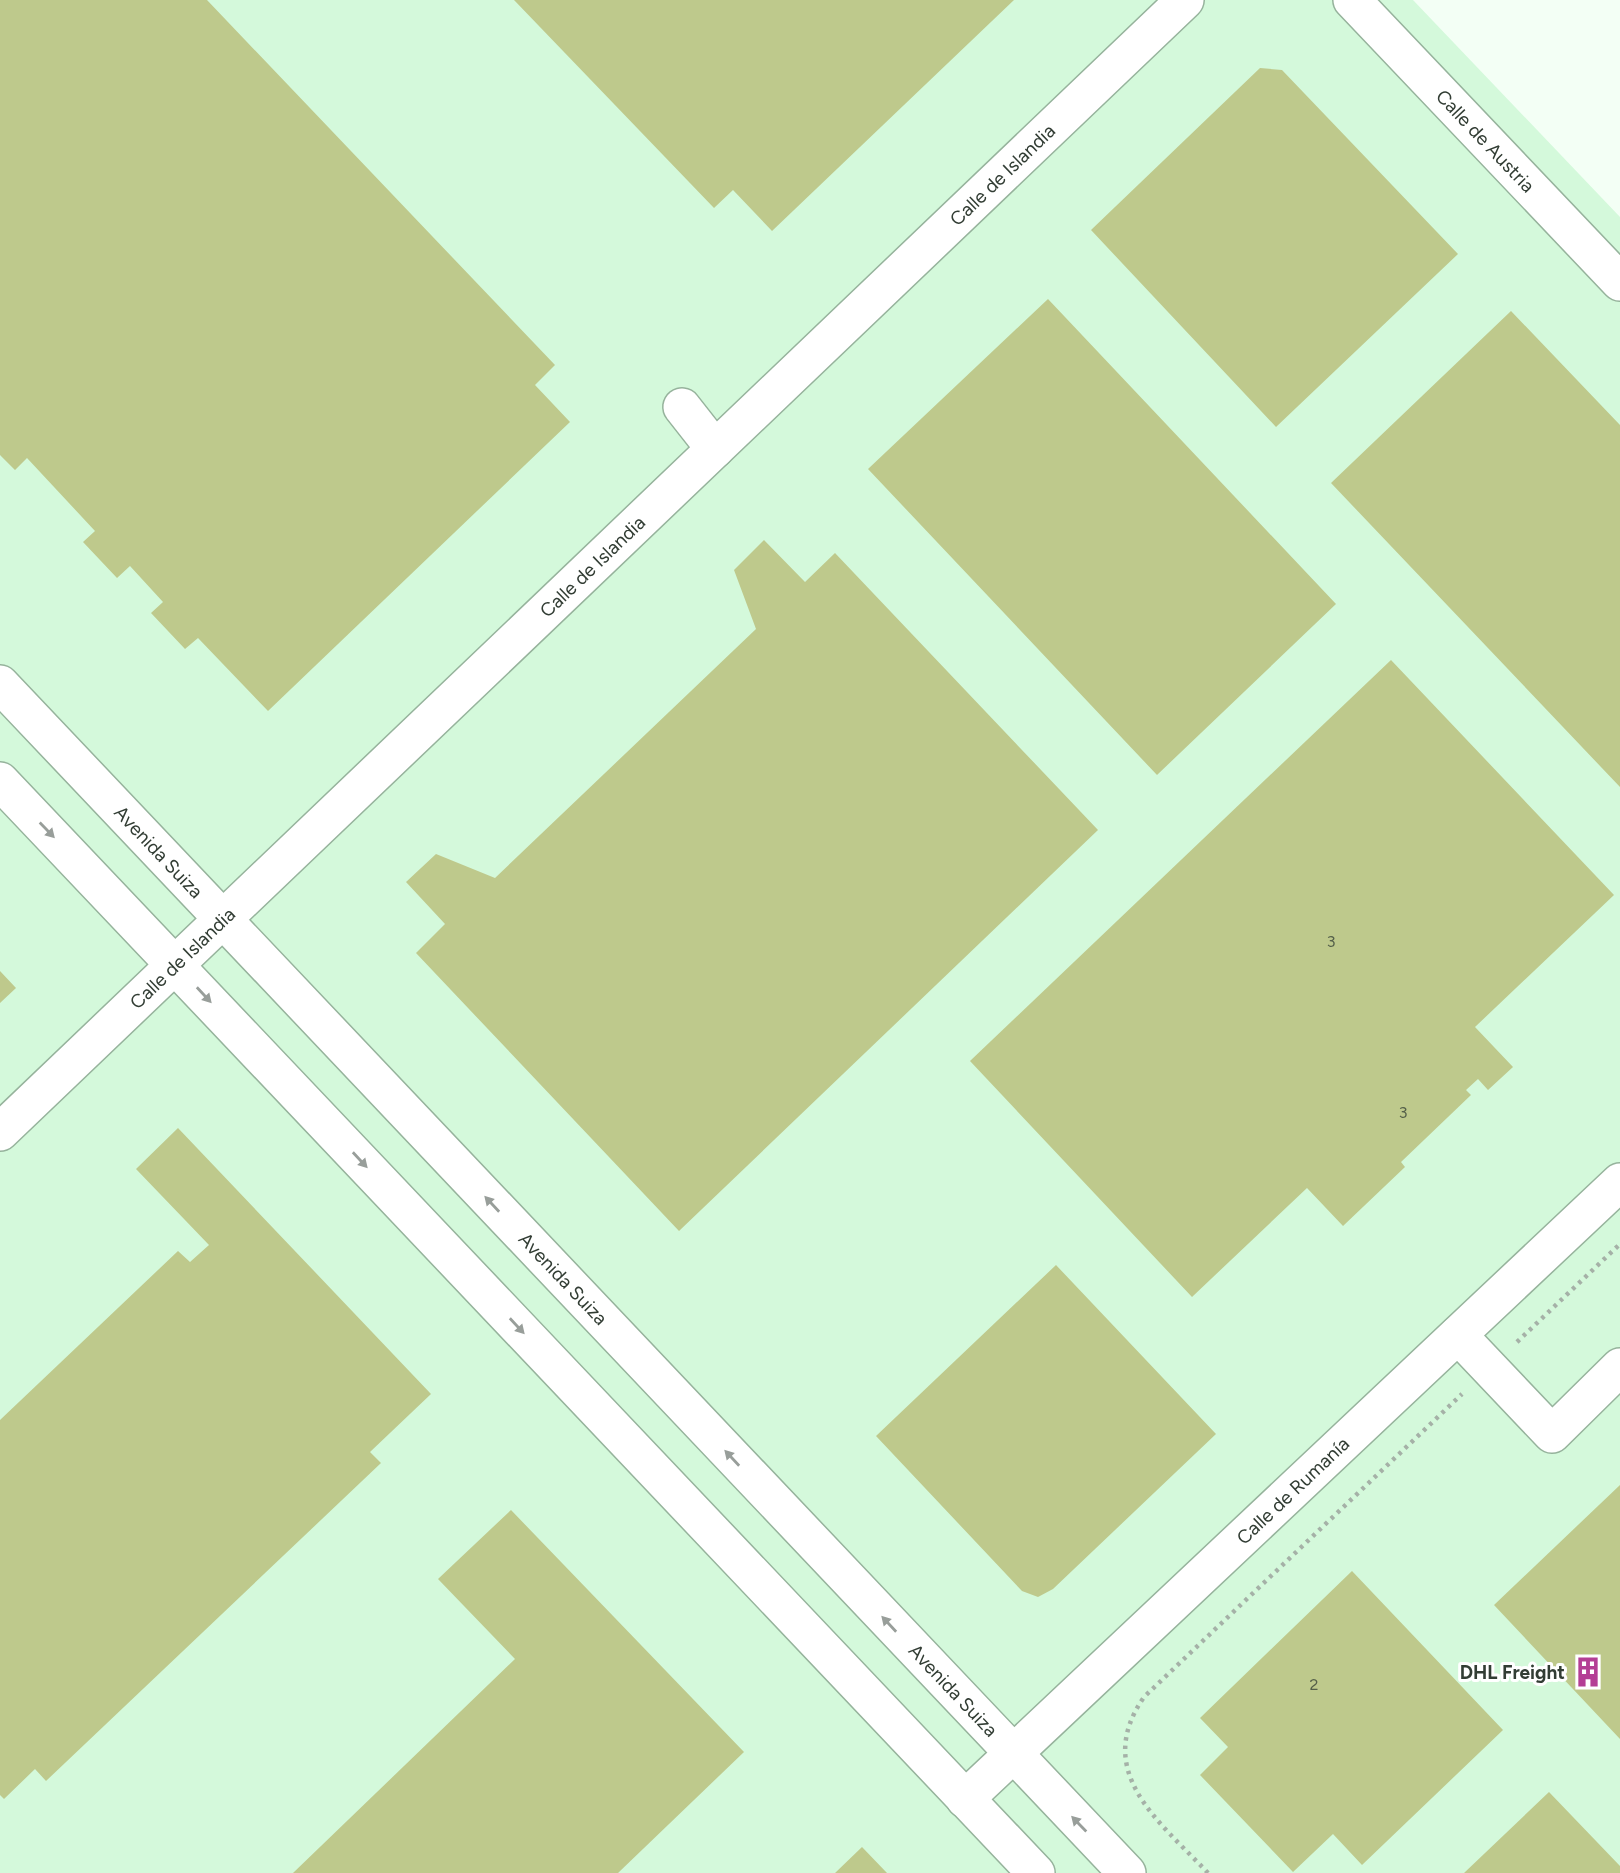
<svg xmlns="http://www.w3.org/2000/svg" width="1620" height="1873" viewBox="0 0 1620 1873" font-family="Figtree,sans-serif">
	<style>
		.built { fill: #d4f9db }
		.building { fill: #bec98c }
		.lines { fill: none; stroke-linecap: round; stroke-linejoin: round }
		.minor-casing { stroke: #96b39c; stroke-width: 40 }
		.path { stroke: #a5b1a7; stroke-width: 4.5; stroke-dasharray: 3.5 5; stroke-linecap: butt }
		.minor { stroke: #fff; stroke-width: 37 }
		.oneway { fill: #989e9a }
		.labels { text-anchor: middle; stroke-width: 6; stroke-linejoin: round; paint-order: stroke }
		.number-label { font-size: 16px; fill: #55604a }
		.street-label { font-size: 19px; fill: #323d34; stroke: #fff }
		.poi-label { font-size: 19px; font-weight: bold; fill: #323d34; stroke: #fff; text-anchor: end }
	</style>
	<rect width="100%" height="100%" fill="#f3fff5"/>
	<path class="built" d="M0,0H1413L1620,217V1873H0Z"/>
	<path class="building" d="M0,0H207L555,365L535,385L570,422L268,711L198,638L185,649L151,613L163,602L130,566L117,578L83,542L95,531L27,458L15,470L0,455Z
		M514,0H1014L772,231L733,190L714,208Z
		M1260,68L1282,70L1458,254L1276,427L1091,230Z
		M1048,299L1336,604L1157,775L868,469Z
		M1511,311L1620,425V787L1331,483Z
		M764,540L805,582L835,553L1098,830L679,1231L416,953L445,924L406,882L436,854L495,878L756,629L734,570Z
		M1391,660L1614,895L1475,1027L1513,1067L1488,1090L1478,1079L1466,1090L1471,1095L1401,1162L1405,1167L1343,1226L1307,1188L1192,1297L970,1061Z
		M0,971L16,988L0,1003Z
		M178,1128L431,1394L370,1452L381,1463L46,1781L35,1769L4,1799L0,1795V1420L178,1251L190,1262L209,1245L136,1169Z
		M1056,1265L1216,1434L1053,1589L1038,1597L1022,1591L876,1436Z
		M1620,1485V1739L1494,1605Z
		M511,1510L744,1752L618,1873H293L515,1659L438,1579Z
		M1352,1571L1503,1730L1362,1865L1333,1834L1293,1872L1200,1775L1228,1747L1200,1718Z
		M1549,1792L1620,1866V1873H1464Z
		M862,1847L887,1873H835Z"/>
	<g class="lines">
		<g class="minor-casing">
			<g id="minor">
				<path id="s1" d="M1352,0L1620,282"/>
				<path d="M682,407L715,449"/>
				<path id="s2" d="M0,684L1127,1873"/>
				<path d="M0,781L1036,1873"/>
				<path id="s3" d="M0,1132L1185,0"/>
				<path d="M1458,1335L1552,1434L1620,1367"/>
				<path id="s4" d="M965,1799L1620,1182"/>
			</g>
		</g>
		<path class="path" d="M1517,1342L1620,1244
			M1208,1873C1159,1821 1092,1772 1144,1697L1462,1394"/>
		<use href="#minor" class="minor"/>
	</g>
	<defs><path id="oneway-solid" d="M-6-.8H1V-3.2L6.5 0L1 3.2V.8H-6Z" transform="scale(1.75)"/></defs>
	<g class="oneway">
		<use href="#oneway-solid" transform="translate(47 830) rotate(46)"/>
		<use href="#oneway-solid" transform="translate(204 995) rotate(47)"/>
		<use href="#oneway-solid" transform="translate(360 1160) rotate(47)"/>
		<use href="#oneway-solid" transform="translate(492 1204) rotate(-133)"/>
		<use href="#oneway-solid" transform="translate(517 1326) rotate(47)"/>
		<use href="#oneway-solid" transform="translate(732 1458) rotate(-133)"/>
		<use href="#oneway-solid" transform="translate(889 1624) rotate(-133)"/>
		<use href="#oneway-solid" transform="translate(1079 1824) rotate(-134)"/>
	</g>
	<defs>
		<g id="building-bare" transform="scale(2.415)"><path d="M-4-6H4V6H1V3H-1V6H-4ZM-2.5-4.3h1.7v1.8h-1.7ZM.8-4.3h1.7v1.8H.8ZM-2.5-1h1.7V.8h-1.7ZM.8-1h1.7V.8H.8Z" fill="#b43e95" stroke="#fff" stroke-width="2.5" paint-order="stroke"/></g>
	</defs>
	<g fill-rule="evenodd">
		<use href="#building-bare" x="1588" y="1672"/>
	</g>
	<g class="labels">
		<g class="number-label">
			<text x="1331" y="947">3</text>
			<text x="1403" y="1118">3</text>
			<text x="1314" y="1690">2</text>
		</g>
		<g class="street-label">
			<text dy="7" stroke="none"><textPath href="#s1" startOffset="194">Calle de Austria</textPath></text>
			<text dy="7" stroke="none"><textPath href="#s3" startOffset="1386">Calle de Islandia</textPath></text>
			<text dy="7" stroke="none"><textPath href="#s3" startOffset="819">Calle de Islandia</textPath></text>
			<text dy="7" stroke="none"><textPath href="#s2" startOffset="231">Avenida Suiza</textPath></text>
			<text dy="7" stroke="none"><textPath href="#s3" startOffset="252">Calle de Islandia</textPath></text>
			<text dy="7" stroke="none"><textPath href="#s2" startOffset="819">Avenida Suiza</textPath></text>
			<text dy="7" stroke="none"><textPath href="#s4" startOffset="450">Calle de Rumanía</textPath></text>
			<text dy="7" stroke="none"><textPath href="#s2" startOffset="1386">Avenida Suiza</textPath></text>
		</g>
		<g class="poi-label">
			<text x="1565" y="1679">DHL Freight</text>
		</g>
	</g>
</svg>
